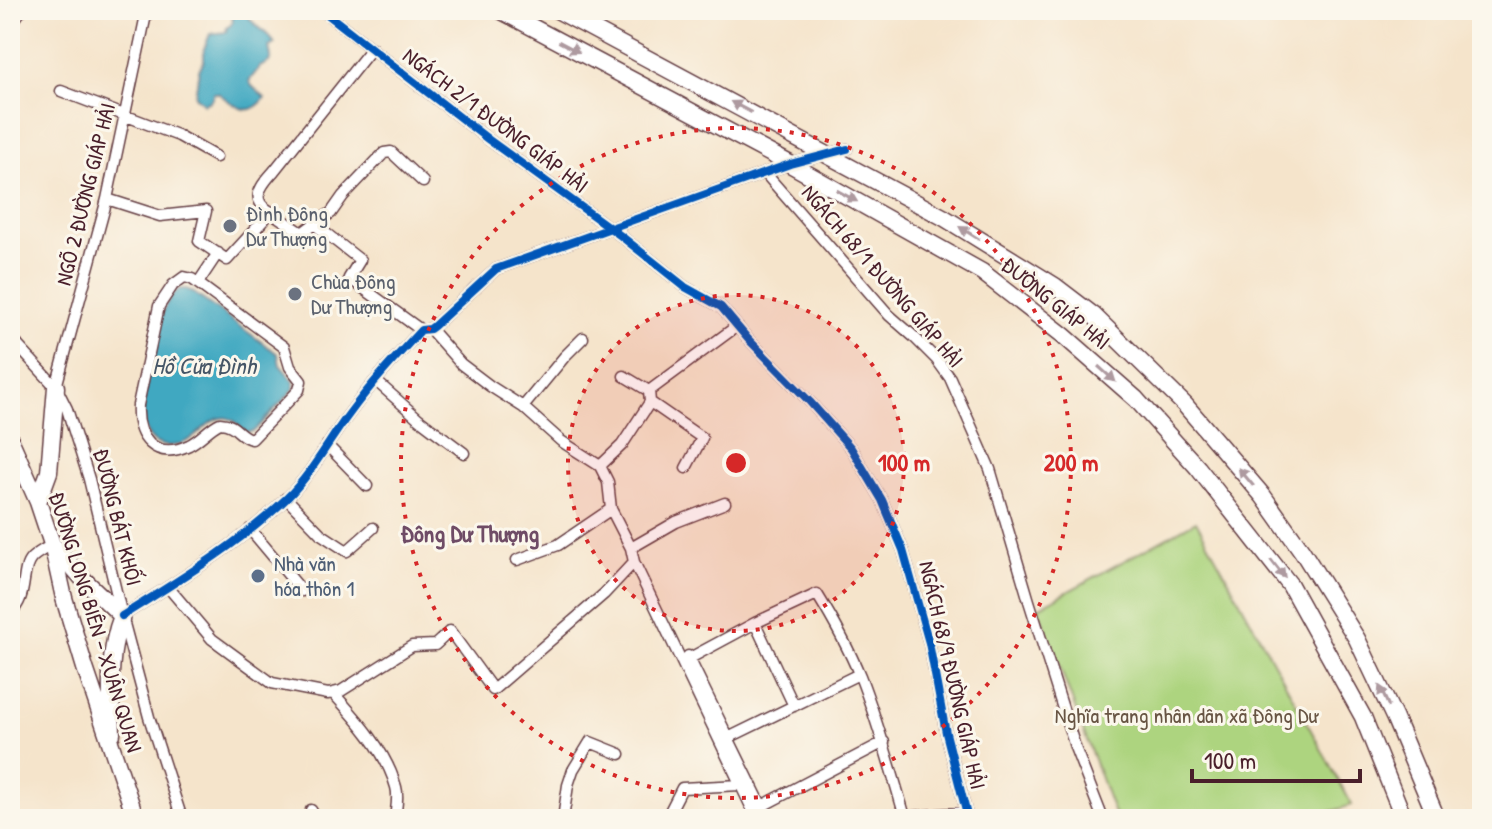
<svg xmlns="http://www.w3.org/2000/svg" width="1492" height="829" viewBox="0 0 1492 829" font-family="'Patrick Hand',sans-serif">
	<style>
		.green { fill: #add47f; stroke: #7c7a55; stroke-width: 2 }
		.water { fill: #41a8c1; stroke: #466476; stroke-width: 2 }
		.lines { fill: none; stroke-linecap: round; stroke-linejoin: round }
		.minor-casing { stroke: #643d43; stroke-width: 13 }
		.secondary-casing { stroke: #643d43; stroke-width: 17 }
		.primary-casing { stroke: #643d43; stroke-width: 19 }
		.trunk-casing { stroke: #643d43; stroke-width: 19 }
		.minor { stroke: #fff; stroke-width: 10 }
		.secondary { stroke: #fff; stroke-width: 14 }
		.primary { stroke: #fff; stroke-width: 16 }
		.trunk { stroke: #fff; stroke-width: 16 }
		.cycleway-casing { stroke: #fbf7ec; stroke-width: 13 }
		.cycleway { stroke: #0057b8; stroke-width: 8 }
		.oneway { fill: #ae9aa0 }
		.ring { fill: none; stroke: #d62828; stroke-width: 4; stroke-dasharray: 4 8 }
		.worship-dot { fill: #6b7280; stroke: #fbf7ec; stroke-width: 3 }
		.service-dot { fill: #5c6f8a; stroke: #fbf7ec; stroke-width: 3 }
		.labels { text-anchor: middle; stroke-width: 6; stroke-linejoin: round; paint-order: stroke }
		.street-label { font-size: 22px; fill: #4a1f2b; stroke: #fbf7ec }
		.worship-label { font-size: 22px; fill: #5b616d; stroke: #fbf7ec; text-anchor: start }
		.service-label { font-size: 22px; fill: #4e5e75; stroke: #fbf7ec; text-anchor: start }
		.park-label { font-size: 22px; fill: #685544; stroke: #fbf7ec }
		.water-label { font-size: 24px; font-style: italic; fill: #465667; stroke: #fbf7ec }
		.neighbourhood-label { font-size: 24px; font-weight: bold; fill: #6f4c66; stroke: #fbf7ec }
		.centre { fill: #d62828; stroke: #fbf7ec; stroke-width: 4 }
		.ring-label { font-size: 24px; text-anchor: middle; font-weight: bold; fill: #d62828; stroke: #fbf7ec; stroke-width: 6; stroke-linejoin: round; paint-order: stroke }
	</style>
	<rect width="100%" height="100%" fill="#fbf7ec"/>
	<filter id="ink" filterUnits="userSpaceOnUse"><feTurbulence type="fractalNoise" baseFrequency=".0125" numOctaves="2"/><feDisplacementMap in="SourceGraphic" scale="16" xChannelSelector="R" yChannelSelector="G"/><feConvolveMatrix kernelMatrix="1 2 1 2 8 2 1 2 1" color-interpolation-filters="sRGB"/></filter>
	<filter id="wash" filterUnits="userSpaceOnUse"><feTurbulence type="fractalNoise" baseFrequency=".006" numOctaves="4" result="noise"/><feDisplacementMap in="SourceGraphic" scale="32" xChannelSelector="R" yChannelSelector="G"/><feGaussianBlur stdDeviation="1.8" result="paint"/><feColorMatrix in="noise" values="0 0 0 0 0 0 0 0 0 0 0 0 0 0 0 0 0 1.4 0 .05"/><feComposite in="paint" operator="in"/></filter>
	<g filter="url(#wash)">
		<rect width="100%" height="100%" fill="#f5e4cb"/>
		<path class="green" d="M1196,521L1352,805L1307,819H1116L1038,608Z"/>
		<path class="water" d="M242,11C252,24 267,31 275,44L269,47L271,57L269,62L260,67L249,81L252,86L265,98C248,120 236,106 218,93H214L211,100L204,104L195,96L199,70L204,61V49L210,34L226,32L227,27L230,26L233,21L232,17Z
			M180,289H186L191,291L278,354L280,365L294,381V389L254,431L246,433C240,428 235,419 227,418C213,415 202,432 191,439C183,444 171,448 161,445C127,435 150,368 155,343C159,324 162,300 180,289Z"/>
	</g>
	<g filter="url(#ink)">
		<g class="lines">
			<g class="minor-casing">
				<path id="minor" d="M322,10L489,140L621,236L685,287L721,307L748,339L810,402L851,448L882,500L903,550L929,643L946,733L968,819
					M61,91L179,136L216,157
					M765,173L889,315L913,336L937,360L950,378L990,469L1029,601L1076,750L1103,819
					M107,199L160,216L206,211L199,241L227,260L271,212L302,233L314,224L360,260L349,278L421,330
					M271,212C267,209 262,207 260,202C254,192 268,178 274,171L372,48
					M314,224L331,213L343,196L384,153L391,152L423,182
					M184,277L192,279L284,347L290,367L301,381L299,390L252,439C238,437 238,424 220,423C209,428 201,439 189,445C155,461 136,438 138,405L159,306L173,285Z
					M198,283L218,253
					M430,329L461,364L490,386L523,407L561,441L600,466L608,482L611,509L631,548L634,562L757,819
					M10,333L18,346L56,387L67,409L89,479L122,616L149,717L182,819
					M624,376L649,391
					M376,381L419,419L464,453
					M56,387L107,199L147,10
					M523,407L565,356L583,338
					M327,445L367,486
					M600,466L622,445L650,402
					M686,468L702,438L650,402L649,391L737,326
					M286,498L321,534L347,551L373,528
					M250,529L302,591
					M631,548L676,522L725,503
					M517,560L558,545L611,509
					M168,587L212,639L272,683L328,694L341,691L412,646L435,645L450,631L493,690L604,594L634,562
					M10,613C29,597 20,571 31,559C36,553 46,549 52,544
					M122,616C179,580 238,545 287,498C312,473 328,442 349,414C371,384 396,357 421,330L430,329L434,326L496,269L790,164L847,149
					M755,623L794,706
					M688,656L768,819
					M690,658L755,623L817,594C833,620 848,647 860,676C878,722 891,769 905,817
					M333,693C358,720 386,751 396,787C399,797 396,809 395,819
					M728,738L859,674
					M762,806L884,742
					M311,810L316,819
					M563,819L568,785L573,770L590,742L620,754
					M666,819L682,788L740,785
					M900,819L905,817L965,812"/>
			</g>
			<g class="secondary-casing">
				<path id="secondary" d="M10,22L19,10"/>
			</g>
			<g class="primary-casing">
				<path id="primary" d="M10,439L38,502L52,544L64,598L85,668L136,819
					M38,502L49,472L56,387
					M55,547L83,579L122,616C107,654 111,694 112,734"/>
			</g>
			<g class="trunk-casing">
				<path id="trunk" d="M500,10L790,164L982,272L1063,335L1136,399L1198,468L1290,585L1363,717L1404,819
					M557,10L943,217L1055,286L1093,315L1185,405L1263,496L1302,551L1357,639L1395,719L1437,819"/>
			</g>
			<use href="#minor" class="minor"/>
			<use href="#secondary" class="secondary"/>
			<use href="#primary" class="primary"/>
			<use href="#trunk" class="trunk"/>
			<g class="cycleway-casing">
				<path id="cycleway" d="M322,10L489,140L621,236L685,287L721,307L748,339L810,402L851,448L882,500L903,550L929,643L946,733L968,819
					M122,616C179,580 238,545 287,498C312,473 328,442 349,414C371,384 396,357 421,330L430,329L434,326L496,269L790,164L847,149"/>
			</g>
			<use href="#cycleway" class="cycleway"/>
		</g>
		<defs><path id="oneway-solid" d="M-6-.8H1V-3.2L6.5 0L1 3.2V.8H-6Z" transform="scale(2)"/></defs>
		<g class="oneway">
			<use href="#oneway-solid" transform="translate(569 47) rotate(28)"/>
			<use href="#oneway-solid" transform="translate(741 107) rotate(-152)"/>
			<use href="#oneway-solid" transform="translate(847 196) rotate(29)"/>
			<use href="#oneway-solid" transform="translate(969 233) rotate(-148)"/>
			<use href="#oneway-solid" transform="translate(1107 374) rotate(42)"/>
			<use href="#oneway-solid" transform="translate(1246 477) rotate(-130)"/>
			<use href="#oneway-solid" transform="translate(1278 569) rotate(52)"/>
			<use href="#oneway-solid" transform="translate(1384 696) rotate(-115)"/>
		</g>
	</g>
	<circle cx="736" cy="463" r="168" fill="#d62828" fill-opacity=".12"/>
	<g class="ring">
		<circle cx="736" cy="463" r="168"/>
		<circle cx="736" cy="463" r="335"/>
	</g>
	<g class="worship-dot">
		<circle cx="230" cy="226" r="8"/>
		<circle cx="295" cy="294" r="8"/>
	</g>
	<circle class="service-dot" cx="258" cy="576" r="8"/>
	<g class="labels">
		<g class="street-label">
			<text transform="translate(496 120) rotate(37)" y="8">NGÁCH 2/1 ĐƯỜNG GIÁP HẢI</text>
			<text transform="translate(85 194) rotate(-76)" y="8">NGÕ 2 ĐƯỜNG GIÁP HẢI</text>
			<text transform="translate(883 276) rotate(49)" y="8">NGÁCH 68/1 ĐƯỜNG GIÁP HẢI</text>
			<text transform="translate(1056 303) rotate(39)" y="8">ĐƯỜNG GIÁP HẢI</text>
			<text transform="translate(118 517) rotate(76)" y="8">ĐƯỜNG BÁT KHỐI</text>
			<text transform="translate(96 622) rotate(73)" y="8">ĐƯỜNG LONG BIÊN – XUÂN QUAN</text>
			<text transform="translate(953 675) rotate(77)" y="8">NGÁCH 68/9 ĐƯỜNG GIÁP HẢI</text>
		</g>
		<g class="worship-label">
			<text x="246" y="221">Đình Đông<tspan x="246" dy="25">Dư Thượng</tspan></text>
			<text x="311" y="289">Chùa Đông<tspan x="311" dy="25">Dư Thượng</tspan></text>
		</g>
		<g class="service-label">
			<text x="274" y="571">Nhà văn<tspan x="274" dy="25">hóa thôn 1</tspan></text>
		</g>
		<g class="park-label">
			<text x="1186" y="723">Nghĩa trang nhân dân xã Đông Dư</text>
		</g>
		<g class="water-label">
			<text x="204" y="374">Hồ Cửa Đình</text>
		</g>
		<g class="neighbourhood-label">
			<text x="470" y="542">Đông Dư Thượng</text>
		</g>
	</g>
	<circle cx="736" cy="463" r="12" class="centre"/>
	<g class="ring-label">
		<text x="904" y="471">100 m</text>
		<text x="1071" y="471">200 m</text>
	</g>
	<rect width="1492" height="829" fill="none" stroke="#fbf7ec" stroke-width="40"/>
	<path d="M1192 769v12h168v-12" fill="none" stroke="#4a1f2b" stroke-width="4"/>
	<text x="1204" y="769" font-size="24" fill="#4a1f2b" stroke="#fbf7ec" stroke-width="6" paint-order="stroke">100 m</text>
</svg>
